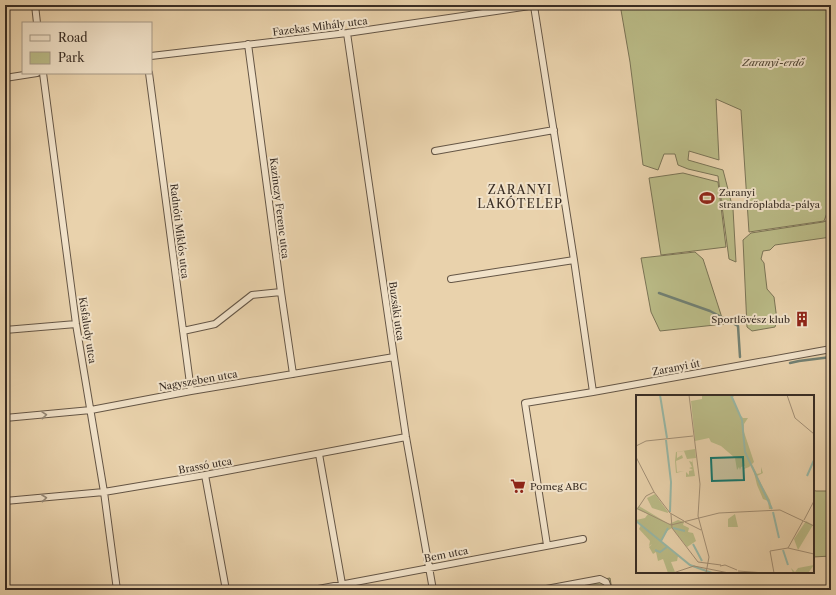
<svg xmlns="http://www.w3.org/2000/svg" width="836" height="595" viewBox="0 0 836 595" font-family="'Libre Caslon Text',serif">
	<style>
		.green { fill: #babb87; stroke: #7a7456 }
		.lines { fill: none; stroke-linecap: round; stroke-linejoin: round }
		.stream { stroke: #728073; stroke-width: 2.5 }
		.street-casing { stroke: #655646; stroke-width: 8 }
		.street { stroke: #f1e2c9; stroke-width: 6 }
		.oneway { stroke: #958876 }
		.labels { text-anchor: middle; stroke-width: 4; stroke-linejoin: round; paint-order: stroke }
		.street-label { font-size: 10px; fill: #392d24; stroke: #f1e2c9 }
		.park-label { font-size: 10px; font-style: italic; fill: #534938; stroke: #f1e2c9 }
		.poi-label { font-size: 10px; fill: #392d24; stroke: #f1e2c9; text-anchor: start }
		.quarter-label { font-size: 12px; letter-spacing: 1px; fill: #392d24; stroke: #f1e2c9 }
		.inset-river { fill: none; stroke: #98b8a7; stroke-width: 2 }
		.inset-road { fill: none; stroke: #a39076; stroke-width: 1 }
		.view { fill: #0f766e; fill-opacity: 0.15; stroke: #0f766e; stroke-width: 2 }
		.inset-edge { fill: none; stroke: #392d24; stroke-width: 2 }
	</style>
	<rect width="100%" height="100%" fill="#e9d2ac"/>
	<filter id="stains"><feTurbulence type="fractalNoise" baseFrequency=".005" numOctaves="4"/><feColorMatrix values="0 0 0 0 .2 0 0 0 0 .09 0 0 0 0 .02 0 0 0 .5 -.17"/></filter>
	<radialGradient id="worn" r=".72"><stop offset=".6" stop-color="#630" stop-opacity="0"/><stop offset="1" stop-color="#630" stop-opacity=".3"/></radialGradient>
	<path class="green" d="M616,5H831V202L824,221L749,232L741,110L716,99L719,160L689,151L688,160L723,170L733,209L736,262L729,259L718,176L688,169L678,165L675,154H664L658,170L643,165L630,62L621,10Z
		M683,173L718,182L726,247L661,255L649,178Z
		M831,219V237L775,245L770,250L763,251L761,259L764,263L767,289L774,297L777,320L775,327L752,331L747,327L743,240L751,233L823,222Z
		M695,252L703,259L724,324L660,331L651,312L641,258Z
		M813,490L816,491H831V556L813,557Z
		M610,578L612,590H541Z"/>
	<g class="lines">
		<path class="stream" d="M659,293L710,311L738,326L740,357
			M790,363L799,361L831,357"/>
		<g class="street-casing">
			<path id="street" d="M35,5L37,23
				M534,6L574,260L593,392
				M347,33L394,357L406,437L433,590
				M248,44L281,292L293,374
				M151,56L347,33L537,5
				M43,73L76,324L104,492L117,590
				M149,73L191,391
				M5,78L37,73
				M435,151L554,130
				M451,279L574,260
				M5,330L76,324
				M183,331L215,324L252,295L281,292
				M5,418L91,410L191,391L394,357
				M319,454L342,584
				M205,475L226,590
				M5,501L104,492L205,475L406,437
				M547,545L525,403L593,392L831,349
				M313,590L583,539
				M541,590L600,579L606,582L609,590"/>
		</g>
		<use href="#street" class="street"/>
	</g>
	<defs><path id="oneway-chevron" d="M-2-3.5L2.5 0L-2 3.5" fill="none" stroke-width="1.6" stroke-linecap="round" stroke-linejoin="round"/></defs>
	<g class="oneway">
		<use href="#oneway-chevron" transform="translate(44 415) rotate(-5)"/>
		<use href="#oneway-chevron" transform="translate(44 498) rotate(-6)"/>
	</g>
	<defs>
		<g id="stadium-bare" transform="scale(1.2)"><path d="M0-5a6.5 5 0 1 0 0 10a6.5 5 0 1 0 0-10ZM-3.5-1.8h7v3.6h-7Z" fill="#8f2418" stroke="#f1e2c9" stroke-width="2.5" paint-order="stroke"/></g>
		<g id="building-bare" transform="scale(1.2)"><path d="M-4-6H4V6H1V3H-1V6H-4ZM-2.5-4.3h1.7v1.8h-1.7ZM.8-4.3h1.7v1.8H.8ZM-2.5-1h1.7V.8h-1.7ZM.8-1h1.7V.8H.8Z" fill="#8f2418" stroke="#f1e2c9" stroke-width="2.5" paint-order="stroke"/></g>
		<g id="supermarket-bare" transform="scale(1.2)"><path d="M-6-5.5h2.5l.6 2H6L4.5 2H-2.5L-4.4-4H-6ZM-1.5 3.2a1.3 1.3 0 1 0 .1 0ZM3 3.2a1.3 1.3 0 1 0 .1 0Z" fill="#8f2418" stroke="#f1e2c9" stroke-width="2.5" paint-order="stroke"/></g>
	</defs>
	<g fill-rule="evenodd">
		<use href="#stadium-bare" x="707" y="198"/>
		<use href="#building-bare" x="802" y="319"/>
		<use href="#supermarket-bare" x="518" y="486"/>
	</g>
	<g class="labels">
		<g class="street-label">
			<text transform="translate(320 26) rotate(-7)" y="4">Fazekas Mihály utca</text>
			<text transform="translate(280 208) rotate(83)" y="4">Kazinczy Ferenc utca</text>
			<text transform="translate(180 231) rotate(83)" y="4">Radnóti Miklós utca</text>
			<text transform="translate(397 311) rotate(82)" y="4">Buzsáki utca</text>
			<text transform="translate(88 330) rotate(81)" y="4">Kisfaludy utca</text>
			<text transform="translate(676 367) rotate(-11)" y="4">Zaranyi út</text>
			<text transform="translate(198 380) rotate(-10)" y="4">Nagyszeben utca</text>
			<text transform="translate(205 465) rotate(-10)" y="4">Brassó utca</text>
			<text transform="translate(446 554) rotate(-11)" y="4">Bem utca</text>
		</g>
		<g class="park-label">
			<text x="773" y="66">Zaranyi-erdő</text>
		</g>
		<g class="poi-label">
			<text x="719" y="196">Zaranyi<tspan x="719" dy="12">strandröplabda-pálya</tspan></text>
			<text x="790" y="323" text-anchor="end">Sportlövész klub</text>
			<text x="530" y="490">Pomeg ABC</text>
		</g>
		<g class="quarter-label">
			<text x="520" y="194">ZARANYI<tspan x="520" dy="14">LAKÓTELEP</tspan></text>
		</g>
	</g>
	<g transform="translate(636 395)">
		<rect width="178" height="178" fill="#e9d2ac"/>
		<path d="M66,0H99L96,3L103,19L107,23H112L108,29V37L118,67L113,72L108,74L109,71L105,72L104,75L103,72L101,75L99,63L85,51L75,47L73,43L59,46L55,6L66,4ZM59,54L60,63L51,64L48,56L41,57V63L46,60L47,63L40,66L41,77L48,76L40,78L39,66L40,57ZM56,64L59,81L50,82V77L53,80V76L57,75L53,73L56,72L53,66L56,67ZM116,69L121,79L125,78V72L127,78L121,81L134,105L136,114H133L132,106L127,104L121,90ZM19,99L32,117V118L16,113L11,103ZM3,111L33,129L42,125L48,127L47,130L53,133L52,137L57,138L60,146L51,152L36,133L31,136L25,147L42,161L41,166L35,167L39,177L32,178L27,164L22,166L20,157L17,159L13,152L16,149L13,151L14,146L3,134L5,130L0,125L9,123L12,119L0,114ZM99,119L102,132H92V124ZM170,126L177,130L162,155L158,144ZM178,170L172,178H157L155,173L159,177L162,173Z" fill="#babb87"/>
		<path class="inset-river" d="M24,0L31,43M95,0L106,25L109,57L136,114M30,45L35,87L34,117M171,81L178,65M137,117L143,143M0,126L54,170L76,178M37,133L49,136M25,146L32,133M57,149L66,166M19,155L24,157L31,152M147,155L152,170"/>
		<path class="inset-road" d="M53,0L64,89L62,121L73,162L70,178M151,0L159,23L178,39M0,51L10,46L57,41M0,62L18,97L10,101L2,113M18,97L34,118L48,126M0,113L35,130L83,118L144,115L178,131M35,119L36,133L62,167L85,170M168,125L178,106M49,127L65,135M152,153L167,126M84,171L89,170L101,175M102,176L129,178M37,178L58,171L93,178M138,178L134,156L152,153L178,159"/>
		<path class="view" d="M107,62L108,85L76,86L75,63Z"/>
		<rect width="178" height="178" class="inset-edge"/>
	</g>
	<rect width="836" height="595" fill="none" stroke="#e9d2ac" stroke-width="20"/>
	<rect x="6" y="6" width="824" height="583" fill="none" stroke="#392d24" stroke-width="2"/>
	<rect x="10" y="10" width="816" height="575" fill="none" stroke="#392d24"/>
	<rect x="22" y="22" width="130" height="52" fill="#f1e2c9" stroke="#a79a87"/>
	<rect x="30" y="35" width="20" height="6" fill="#f1e2c9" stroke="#a79a87"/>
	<text x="58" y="42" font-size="12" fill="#392d24">Road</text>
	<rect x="30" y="52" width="20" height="12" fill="#babb87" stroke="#a79a87"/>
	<text x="58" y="62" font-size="12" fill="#392d24">Park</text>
	<rect width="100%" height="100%" filter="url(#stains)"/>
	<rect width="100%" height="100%" fill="url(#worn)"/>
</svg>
